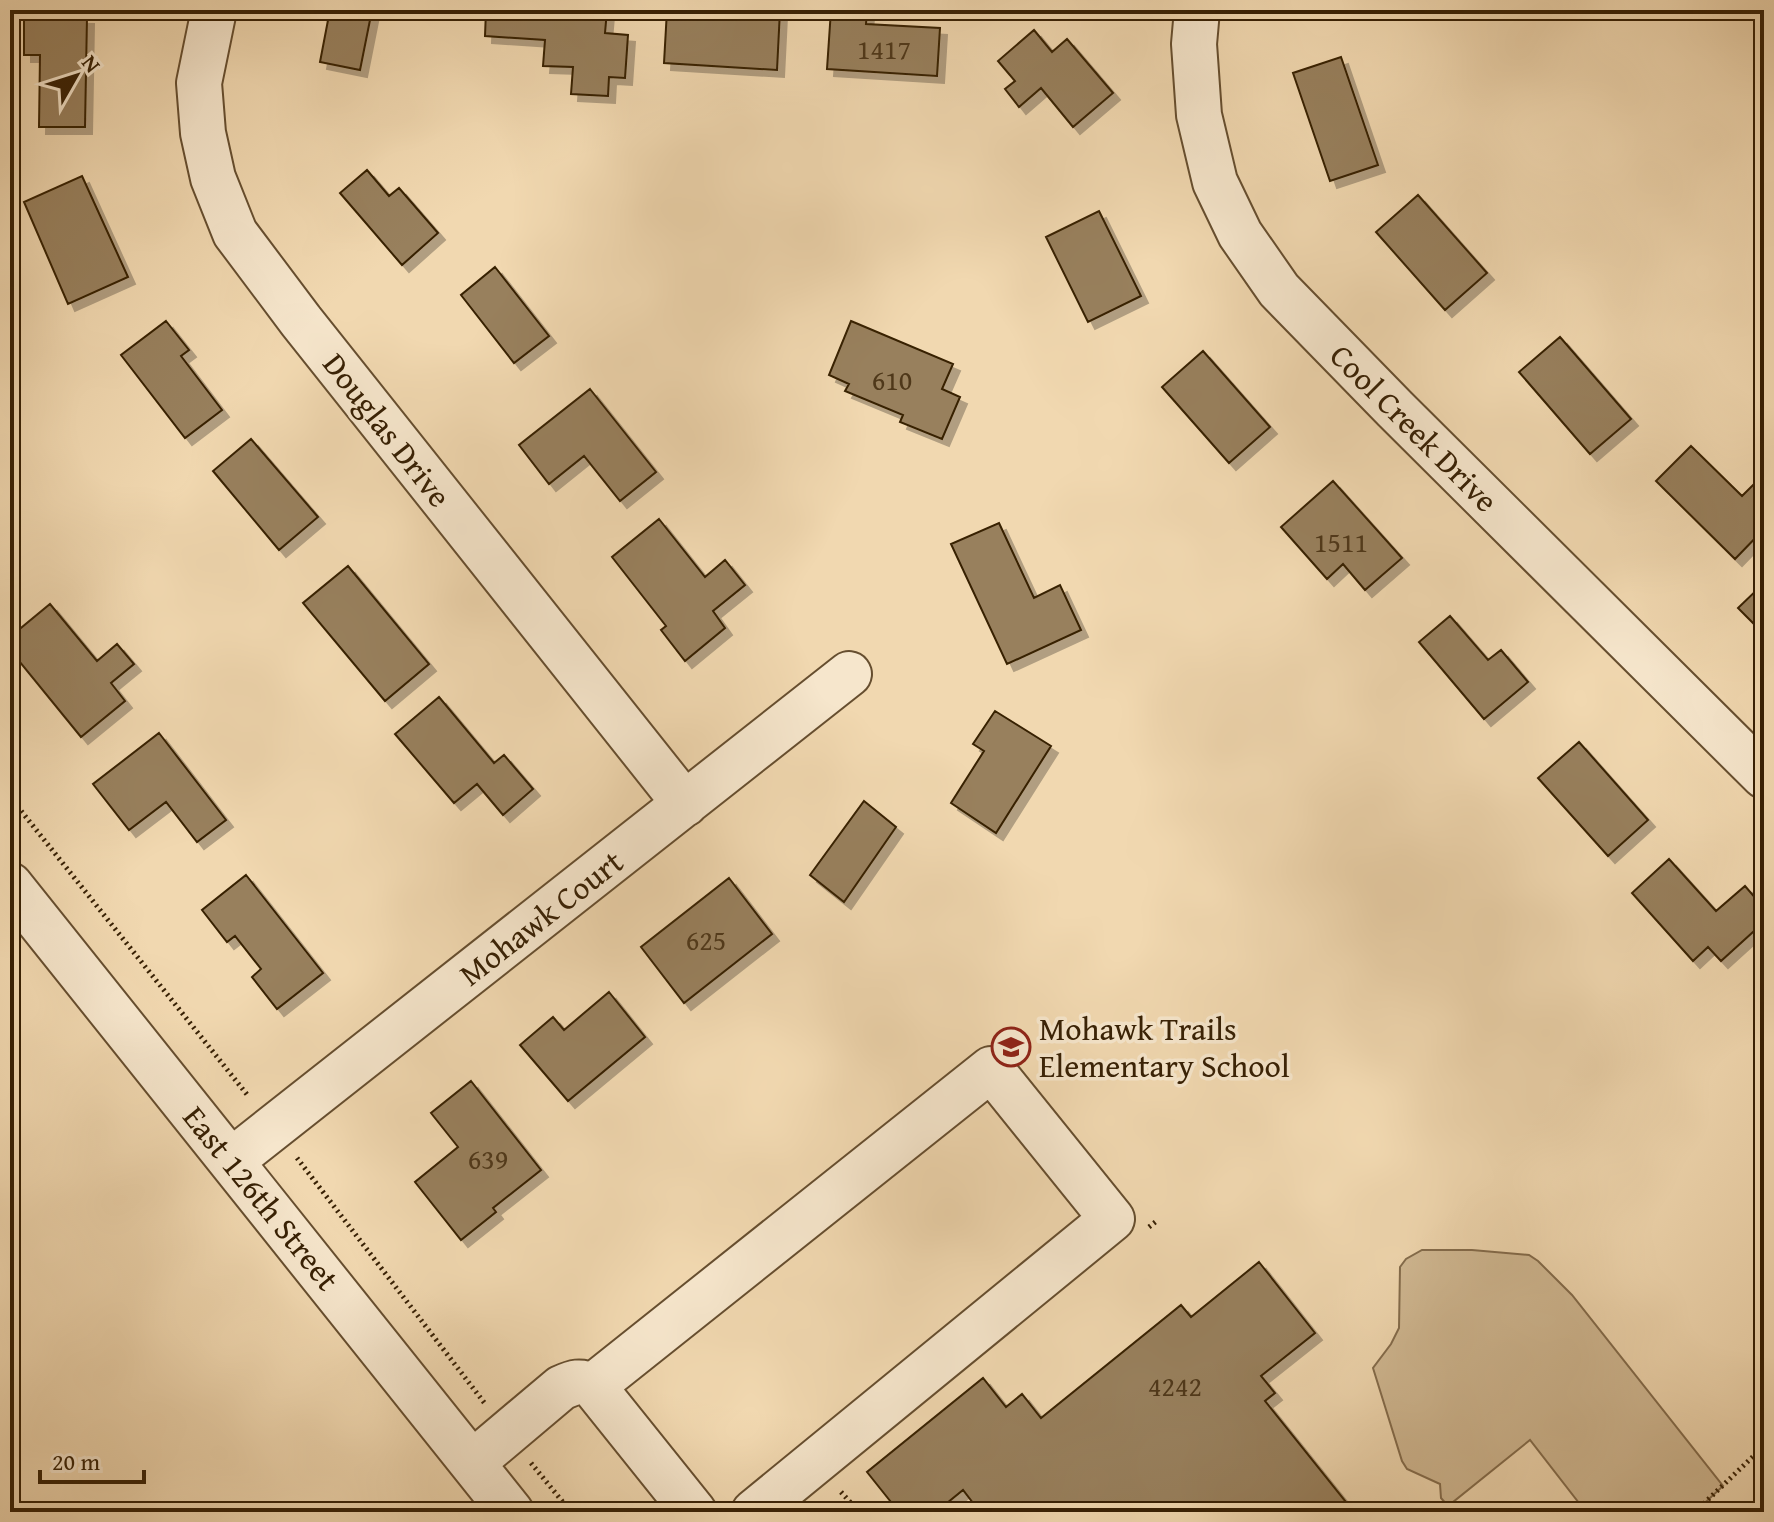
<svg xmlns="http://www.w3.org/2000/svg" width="1774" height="1522" viewBox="0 0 1774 1522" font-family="'Gentium Book Plus',serif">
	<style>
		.green { fill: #d1b993; stroke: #846c4c; stroke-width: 2 }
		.building { fill: #98805d; stroke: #372004; stroke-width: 2; filter: url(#shadow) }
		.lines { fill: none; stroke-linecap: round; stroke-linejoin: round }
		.minor-casing { stroke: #664e2f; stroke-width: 48 }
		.path { stroke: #372004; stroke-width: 5; stroke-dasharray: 2 4; stroke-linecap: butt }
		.minor { stroke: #f6e6cc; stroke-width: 44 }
		.labels { text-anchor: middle; stroke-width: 7; stroke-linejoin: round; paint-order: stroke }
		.number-label { font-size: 28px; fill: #4f381a }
		.street-label { font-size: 32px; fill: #372004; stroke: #f6e6cc }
		.poi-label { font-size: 32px; fill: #372004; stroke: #f6e6cc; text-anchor: start }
	</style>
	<defs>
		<filter id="shadow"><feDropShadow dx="7" dy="7" stdDeviation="0" flood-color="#0004"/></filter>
	</defs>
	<rect width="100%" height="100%" fill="#f1d8b0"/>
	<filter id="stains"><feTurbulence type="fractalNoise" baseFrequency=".0025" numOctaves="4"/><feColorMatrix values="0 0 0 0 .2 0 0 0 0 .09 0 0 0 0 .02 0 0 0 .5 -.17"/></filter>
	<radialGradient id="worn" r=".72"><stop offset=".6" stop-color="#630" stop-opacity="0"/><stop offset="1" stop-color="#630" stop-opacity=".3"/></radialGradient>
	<path class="green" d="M1422,1250H1472L1529,1255L1538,1261L1572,1295L1723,1486L1695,1512H1586L1530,1440L1448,1506L1441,1498L1440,1484L1407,1469L1402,1461L1373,1368L1391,1344L1399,1328L1400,1267L1406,1259Z"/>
	<path class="building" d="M318,10H372L360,70L320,62L329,15L318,13Z
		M486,10H607L605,33L628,35L625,78L609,77L608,96L571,94L573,67L543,66L545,40L485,36Z
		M667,10H780L777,70L664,63Z
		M831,10L867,11L866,24L940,28L937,76L827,69Z
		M24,16L87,17L85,127H39L40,55H24Z
		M1034,30L1052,52L1067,39L1113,93L1073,127L1041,88L1019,107L1005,89L1015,81L998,61Z
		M1341,57L1378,165L1330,181L1293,73Z
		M367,170L389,196L399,188L438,233L402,265L340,193Z
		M82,176L128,277L68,304L24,202Z
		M1418,195L1487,273L1445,310L1376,232Z
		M1099,211L1141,296L1088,322L1046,237Z
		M495,267L549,336L514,363L461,295Z
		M166,321L189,350L181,356L222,410L185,438L121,355Z
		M851,321L953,364L942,389L960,397L942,439L900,422L903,415L845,391L849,384L829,375Z
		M1560,337L1631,419L1590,454L1519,372Z
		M1203,351L1270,427L1229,463L1162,387Z
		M590,389L656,472L620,501L584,456L549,484L519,445Z
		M251,439L318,517L279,550L213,471Z
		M1691,446L1742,496L1758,480L1764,485V529L1735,559L1656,481Z
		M1333,481L1402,558L1365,590L1343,564L1327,579L1281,527Z
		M659,519L705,577L725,560L745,585L713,611L725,628L685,661L661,630L666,626L612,557Z
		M999,523L1034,598L1060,585L1081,630L1007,664L951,544Z
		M348,566L429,664L385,701L303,603Z
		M1764,583V634L1738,608Z
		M50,604L97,661L117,644L134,664L111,683L125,701L81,737L10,650V637Z
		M1450,616L1488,660L1501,650L1528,682L1484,719L1419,642Z
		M439,697L494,763L504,755L533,789L503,815L477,784L454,803L395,734Z
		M995,711L1051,746L996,833L951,803L984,751L973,744Z
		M159,733L226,820L197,842L166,802L129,830L93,784Z
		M1579,742L1648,820L1608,856L1538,778Z
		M864,801L896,827L844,902L810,875Z
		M1669,859L1716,911L1745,886L1764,908V922L1721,961L1708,947L1693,961L1632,893Z
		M246,875L323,973L277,1009L252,977L261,969L235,936L227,942L202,910Z
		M729,878L772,934L684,1003L641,947Z
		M609,992L645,1037L568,1101L520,1045L553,1017L564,1030Z
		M471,1081L541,1170L493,1208L496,1212L461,1240L415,1182L458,1147L431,1113Z
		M1259,1262L1315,1333L1261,1376L1275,1393L1265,1401L1354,1512H980L963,1490L936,1512H899L867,1472L983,1378L1006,1407L1022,1394L1041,1418L1181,1305L1191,1317Z"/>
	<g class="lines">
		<g class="minor-casing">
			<path id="minor" d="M214,10L199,83L203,133L213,178L235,233L301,321L685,804
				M1197,10L1194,44L1199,115L1215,182L1240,234L1279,290L1395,409L1764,776
				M10,885L511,1512
				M231,1161L849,674
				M593,1386L991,1069L1112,1219L754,1512
				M472,1463L561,1388C574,1382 580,1380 593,1386L694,1512"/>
		</g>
		<path class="path" d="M10,797L249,1097
			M297,1158L486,1405
			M1149,1227L1158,1220
			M531,1463L571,1512
			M841,1492L859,1512
			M1695,1512L1764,1446"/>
		<use href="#minor" class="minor"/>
	</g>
	<defs>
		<g id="school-ring" transform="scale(2)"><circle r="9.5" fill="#f6e6cc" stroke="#8f2418" stroke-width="1.5"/><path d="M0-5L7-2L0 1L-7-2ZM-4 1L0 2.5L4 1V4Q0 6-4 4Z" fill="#8f2418"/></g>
	</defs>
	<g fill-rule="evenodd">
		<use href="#school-ring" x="1011" y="1047"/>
	</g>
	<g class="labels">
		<g class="number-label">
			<text x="884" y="59">1417</text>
			<text x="892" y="390">610</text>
			<text x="1341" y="552">1511</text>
			<text x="706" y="950">625</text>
			<text x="488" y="1169">639</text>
			<text x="1175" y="1396">4242</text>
		</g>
		<g class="street-label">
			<text transform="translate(1414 428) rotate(45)" y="11">Cool Creek Drive</text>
			<text transform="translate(387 430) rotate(52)" y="11">Douglas Drive</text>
			<text transform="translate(541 918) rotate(-38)" y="11">Mohawk Court</text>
			<text transform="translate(261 1198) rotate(51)" y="11">East 126th Street</text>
		</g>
		<g class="poi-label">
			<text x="1039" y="1040">Mohawk Trails<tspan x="1039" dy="37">Elementary School</tspan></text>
		</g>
	</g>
	<rect width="1774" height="1522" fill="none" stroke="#f1d8b0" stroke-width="40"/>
	<rect x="12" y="12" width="1750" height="1498" fill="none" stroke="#372004" stroke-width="4"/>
	<rect x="20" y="20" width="1734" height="1482" fill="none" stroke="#372004" stroke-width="2"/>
	<g transform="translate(76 76) rotate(51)" stroke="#f6e6cc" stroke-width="6" paint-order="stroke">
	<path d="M0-6L14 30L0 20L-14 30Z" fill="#372004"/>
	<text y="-12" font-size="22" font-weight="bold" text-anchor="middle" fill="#372004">N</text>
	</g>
	<path d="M40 1470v12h104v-12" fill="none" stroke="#372004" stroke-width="4"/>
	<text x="52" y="1470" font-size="24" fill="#372004" stroke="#f6e6cc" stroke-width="6" paint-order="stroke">20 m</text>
	<rect width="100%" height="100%" filter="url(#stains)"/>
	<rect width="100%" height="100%" fill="url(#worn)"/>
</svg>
